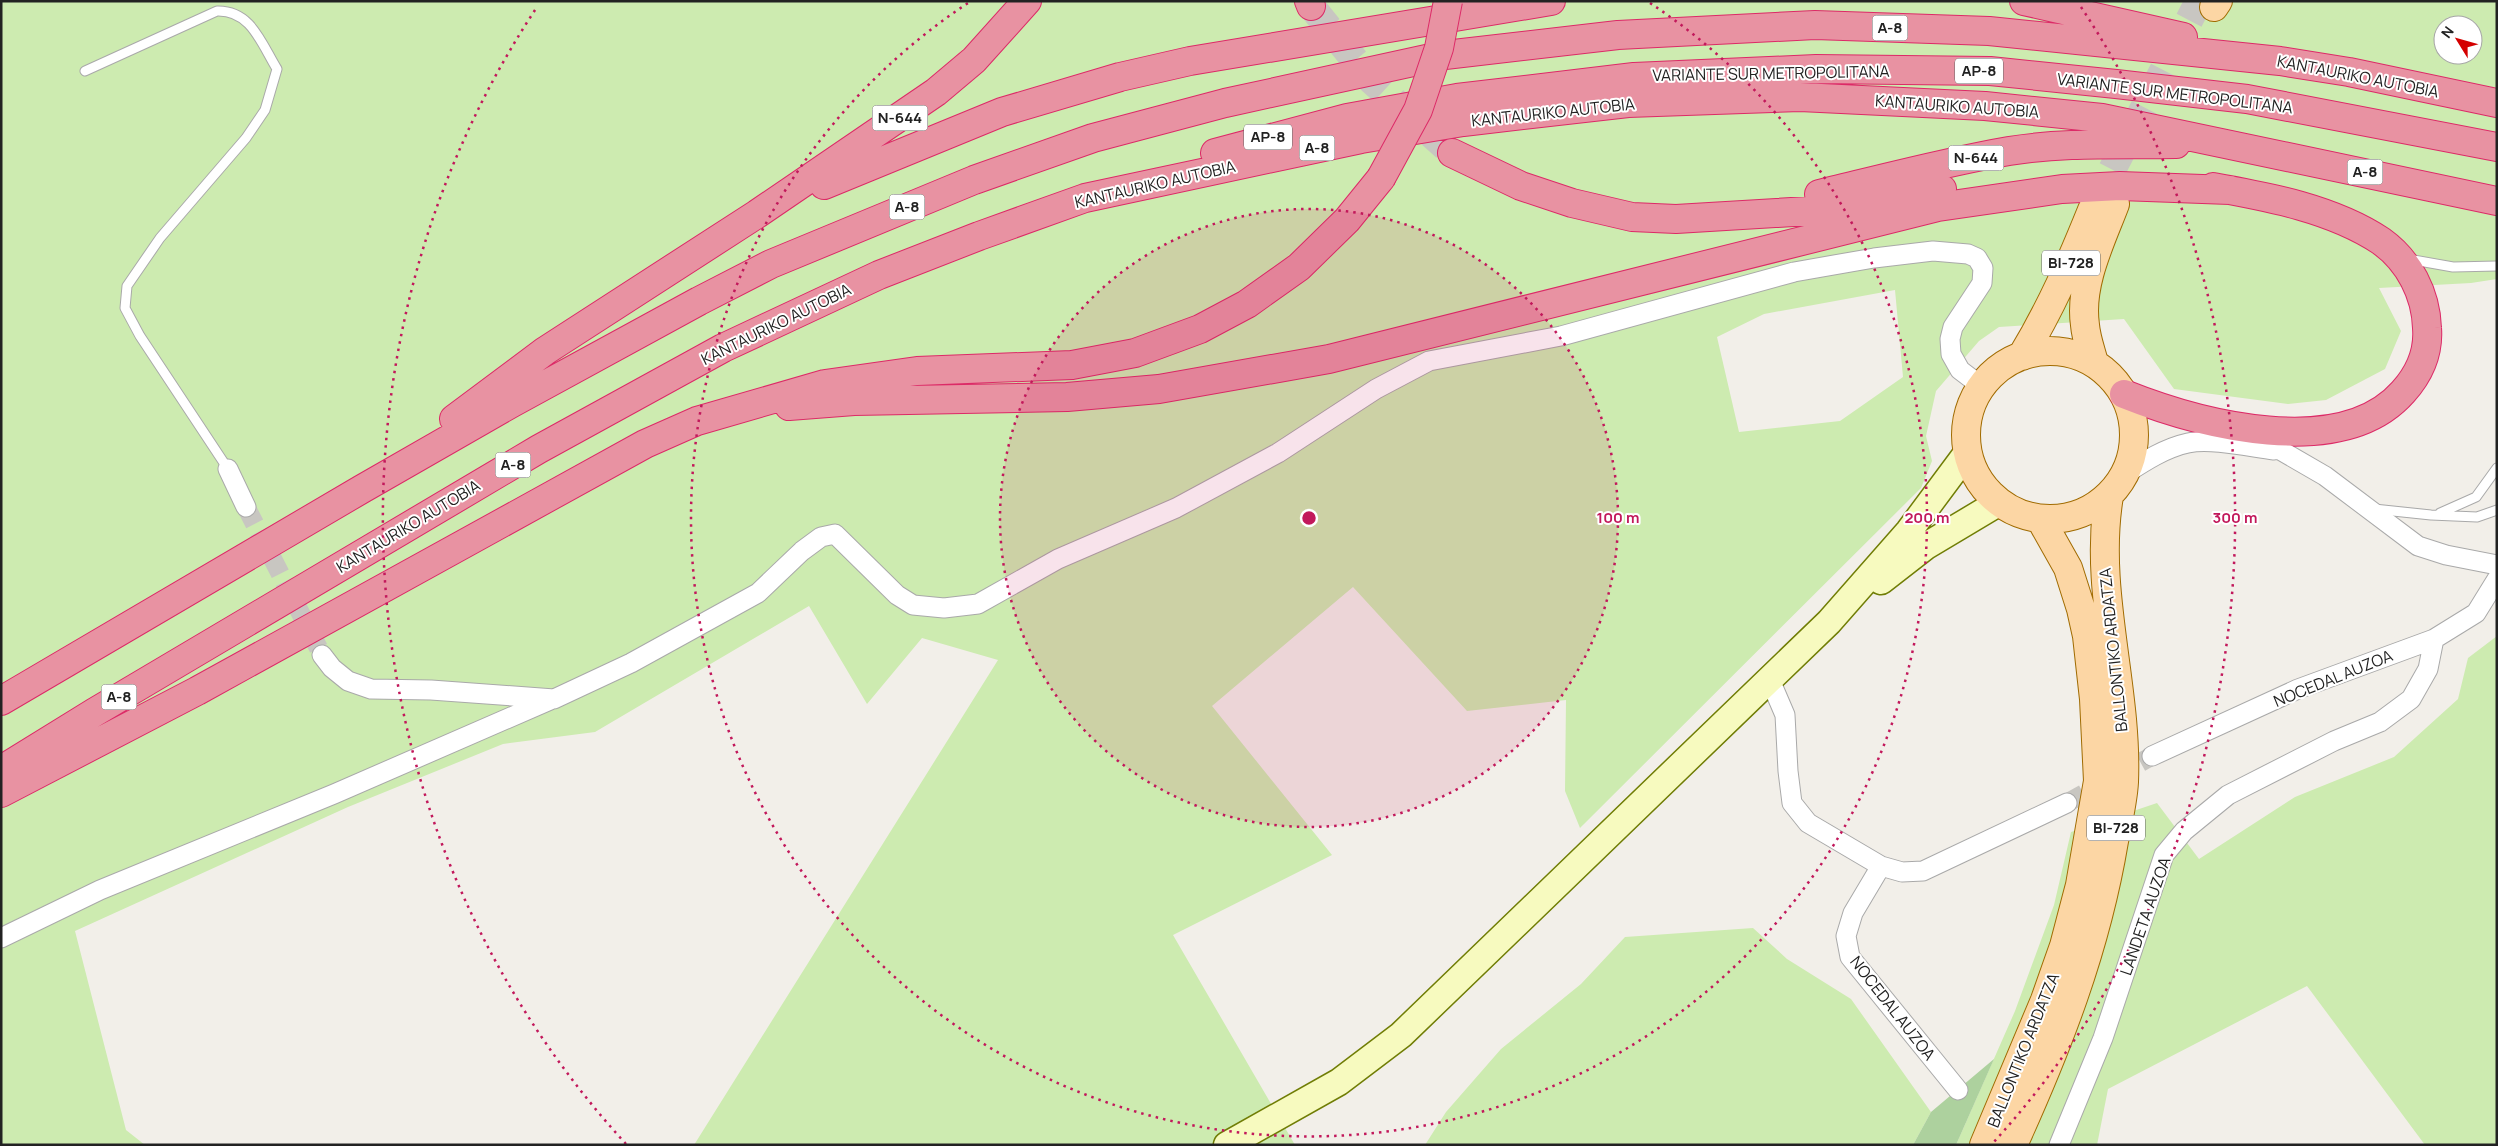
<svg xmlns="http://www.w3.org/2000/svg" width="2498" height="1146" viewBox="0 0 2498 1146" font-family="Manrope,sans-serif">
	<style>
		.grass { fill: #cdebb0; fill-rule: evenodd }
		.forest { fill: #add19e }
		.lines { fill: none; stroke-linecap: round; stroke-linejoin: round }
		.street-tunnel { stroke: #c8c6c1; stroke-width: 19; stroke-dasharray: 19 9; stroke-linecap: butt }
		.primary-tunnel { stroke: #c8c6c1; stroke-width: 28; stroke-dasharray: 28 14; stroke-linecap: butt }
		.highway-tunnel { stroke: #c8c6c1; stroke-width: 28; stroke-dasharray: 28 14; stroke-linecap: butt }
		.lane-casing { stroke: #a9a9a9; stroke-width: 11 }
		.street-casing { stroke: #a9a9a9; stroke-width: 21 }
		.secondary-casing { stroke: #707d05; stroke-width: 29 }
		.primary-casing { stroke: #a06b00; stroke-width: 30 }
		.highway-casing { stroke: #dc2a67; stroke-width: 30 }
		.lane { stroke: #fff; stroke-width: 9 }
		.street { stroke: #fff; stroke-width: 19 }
		.secondary { stroke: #f7fabf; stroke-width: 26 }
		.primary { stroke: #fcd6a4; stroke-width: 28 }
		.highway { stroke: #e892a2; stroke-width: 28 }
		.highway-bridge-casing { stroke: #dc2a67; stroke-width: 30; stroke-linecap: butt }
		.highway-bridge { stroke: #e892a2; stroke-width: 28 }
		.ring { fill: none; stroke: #c2185b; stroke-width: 2.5; stroke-dasharray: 2.5 5 }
		.labels { text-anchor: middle; stroke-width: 4; stroke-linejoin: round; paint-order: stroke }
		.shield { fill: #fff; stroke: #646464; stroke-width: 1 }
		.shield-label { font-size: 15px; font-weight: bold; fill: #222 }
		.street-label { font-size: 16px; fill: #222; stroke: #fff }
		.centre { fill: #c2185b; stroke: #fff; stroke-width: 2.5 }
		.ring-label { font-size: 15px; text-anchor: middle; font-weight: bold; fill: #c2185b; stroke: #fff; stroke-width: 4; stroke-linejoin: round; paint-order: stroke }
	</style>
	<rect width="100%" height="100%" fill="#f2efe9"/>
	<path class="grass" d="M1,1H2497V279L2471,283L2379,288L2401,331L2385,369L2326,400L2288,404L2174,389L2124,319L1999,327L1979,341L1936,391L1926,436L1932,461L1921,488L1580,828L1565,791L1566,700L1467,711L1353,587L1212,706L1332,855L1173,935L1295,1145H694L998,660L922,638L867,704L809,606L595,732L503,744L348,807L75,931L126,1130L145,1145H1ZM2443,25H2473V55H2443ZM1895,290L1903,377L1840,421L1739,432L1717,337L1764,314Z
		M2497,636V1145H2425L2307,986L2108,1089L2097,1145H1956L2015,1011L2054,905L2071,832L2157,803L2199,859L2295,797L2394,757L2458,699L2468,658Z
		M1753,928L1787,959L1851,999L1931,1112L1913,1145H1425L1446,1112L1501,1049L1581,984L1625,937Z"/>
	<path class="forest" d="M1994,1059L1956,1145H1913L1931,1112Z"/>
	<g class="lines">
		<path class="street-tunnel" d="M246,507L322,655
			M2067,803L2152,756"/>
		<path class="primary-tunnel" d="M2093,207L2199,1"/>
		<path class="highway-tunnel" d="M1311,6L1371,80L1452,153"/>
		<g class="lane-casing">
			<path id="lane" d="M85,71L217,11C251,10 261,43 277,69L265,110L246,138L160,238L127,286L125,308L140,336L228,469
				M2408,259L2453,267L2497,266
				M2374,509L2431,515L2477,517L2497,510
				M2440,513L2476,497L2497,468"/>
		</g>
		<g class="street-casing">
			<path id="street" d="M2249,432L2325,476L2418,546L2446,555L2497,565
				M228,469L246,507
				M2125,474C2145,461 2165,448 2188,443C2211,438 2250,447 2274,450
				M322,655L332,668L348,681L371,689L431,690L554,699L631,663L758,593L802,551L821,537L835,534L897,595L913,605L944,608L978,604L1058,559L1176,508L1278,453L1376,389L1429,361L1561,336L1794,272L1874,258L1933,251L1968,254L1977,258L1983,268L1982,283L1953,327L1950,339L1951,354L1960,370L1981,386
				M1770,680L1785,715L1788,771L1792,803L1808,823L1881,866L1902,872L1923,871L2067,803
				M2152,756L2298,689L2434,639L2476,613L2497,579
				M1881,866L1853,913L1846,936L1850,957L1958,1090
				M1,938L100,890L334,794L550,700
				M2059,1145L2103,1038L2164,855L2184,831L2228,795L2334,741L2380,722L2411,699L2428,669L2434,639"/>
		</g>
		<g class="secondary-casing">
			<path id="secondary" d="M1881,581L1926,546L1998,503
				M1227,1145L1339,1082L1401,1035L1829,622L1909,531L1967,453"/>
		</g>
		<g class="primary-casing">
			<path id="primary" d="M2214,7L2218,1
				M1966 435a84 84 0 1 1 168 0a84 84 0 1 1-168 0Z
				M2022,356C2051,308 2071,262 2092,210
				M2094,363C2091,351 2086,338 2085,325C2079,284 2101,241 2115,204
				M1984,1145L2045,1000L2064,946L2080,885L2098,781L2094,699L2087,636L2081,609L2068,568L2041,520
				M2013,1145C2058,1046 2096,949 2114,841C2118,822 2123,801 2124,782C2128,686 2093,591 2109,496"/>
		</g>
		<g class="highway-casing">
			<path id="highway" d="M1309,1L1311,6
				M2024,1L2183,37
				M1215,153L1347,118L1457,98L1634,77L1816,69L1990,71L2116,84L2247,99L2497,147
				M1452,153L1521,186L1572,203L1632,217L1676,219L1826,210L1942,189
				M824,185L1002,112L1120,77L1190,61L1551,1
				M1819,194C1882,179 1945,162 2009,151C2064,142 2121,145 2176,144
				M2124,394C2199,424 2341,462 2403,392C2420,373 2429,353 2427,328C2426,294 2409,261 2381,241C2333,209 2269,197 2213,187
				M789,406L854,401L1067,397L1159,389L1329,359L1938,207L2062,189L2120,186L2230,190
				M454,419L545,351L757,214L936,92L974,60L1027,1
				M1,701L362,489L512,403L699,301L771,264L974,180L1093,138L1225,103L1445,55L1618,35L1815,25L1989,31L2280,61L2349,72L2497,103
				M1,770L95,712L539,449L723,348L879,275L979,236L1085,198L1361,139L1463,122L1628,103L1800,97L1985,106L2102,118L2497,201
				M1,793L197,691L645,444L697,421L825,384L917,371L1072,365L1135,353L1200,329L1247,304L1299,267L1347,220L1381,178"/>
		</g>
		<use href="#lane" class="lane"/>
		<use href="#street" class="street"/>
		<use href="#secondary" class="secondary"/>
		<use href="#primary" class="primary"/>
		<use href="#highway" class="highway"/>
		<g class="highway-bridge-casing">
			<path id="highway-bridge" d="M1381,178L1418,110L1439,48L1448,1"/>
		</g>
		<use href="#highway-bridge" class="highway-bridge"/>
	</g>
	<circle cx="1309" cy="518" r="309" fill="#c2185b" fill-opacity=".12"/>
	<g class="ring">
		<circle cx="1309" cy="518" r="309"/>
		<path d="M1650 3A618 618 0 1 1 968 3"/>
		<path d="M626 1144A926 926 0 0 1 537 7M2081 7A926 926 0 0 1 1992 1144"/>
	</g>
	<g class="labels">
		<g class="shield">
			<rect x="1872.5" y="15.5" width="35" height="25" rx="4"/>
			<rect x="1955" y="58.5" width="48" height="25" rx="4"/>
			<rect x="872.5" y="105.5" width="55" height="25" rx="4"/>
			<rect x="1244" y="124.5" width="48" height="25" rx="4"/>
			<rect x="1299.5" y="135.5" width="35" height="25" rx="4"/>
			<rect x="1948.5" y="145.5" width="55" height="25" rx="4"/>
			<rect x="2347.5" y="159.5" width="35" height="25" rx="4"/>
			<rect x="889.5" y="194.5" width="35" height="25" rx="4"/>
			<rect x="2042" y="250.5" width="58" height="25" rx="4"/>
			<rect x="495.5" y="452.5" width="35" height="25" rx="4"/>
			<rect x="101.5" y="684.5" width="35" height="25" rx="4"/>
			<rect x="2087" y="815.5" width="58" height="25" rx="4"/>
		</g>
		<g class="shield-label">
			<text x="1890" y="33">A-8</text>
			<text x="1979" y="76">AP-8</text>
			<text x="900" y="123">N-644</text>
			<text x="1268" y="142">AP-8</text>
			<text x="1317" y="153">A-8</text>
			<text x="1976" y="163">N-644</text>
			<text x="2365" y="177">A-8</text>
			<text x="907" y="212">A-8</text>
			<text x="2071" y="268">BI-728</text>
			<text x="513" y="470">A-8</text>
			<text x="119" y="702">A-8</text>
			<text x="2116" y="833">BI-728</text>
		</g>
		<g class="street-label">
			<text transform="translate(1771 73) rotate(-1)" y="6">VARIANTE SUR METROPOLITANA</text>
			<text transform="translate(2358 76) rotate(11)" y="6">KANTAURIKO AUTOBIA</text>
			<text transform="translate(2175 93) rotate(7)" y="6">VARIANTE SUR METROPOLITANA</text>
			<text transform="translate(1957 106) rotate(4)" y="6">KANTAURIKO AUTOBIA</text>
			<text transform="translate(1553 112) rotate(-6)" y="6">KANTAURIKO AUTOBIA</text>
			<text transform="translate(1155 184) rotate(-13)" y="6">KANTAURIKO AUTOBIA</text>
			<text transform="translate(776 324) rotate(-26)" y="6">KANTAURIKO AUTOBIA</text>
			<text transform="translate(408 526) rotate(-31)" y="6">KANTAURIKO AUTOBIA</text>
			<text transform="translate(2113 650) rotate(-96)" y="6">BALLONTIKO ARDATZA</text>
			<text transform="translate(2333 678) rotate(-22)" y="6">NOCEDAL AUZOA</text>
			<text transform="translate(2145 916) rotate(-71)" y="6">LANDETA AUZOA</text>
			<text transform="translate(1893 1008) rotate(52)" y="6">NOCEDAL AUZOA</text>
			<text transform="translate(2023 1050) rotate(-68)" y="6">BALLONTIKO ARDATZA</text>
		</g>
	</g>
	<circle cx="1309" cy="518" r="8" class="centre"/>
	<g class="ring-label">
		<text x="1618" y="523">100 m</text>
		<text x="1927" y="523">200 m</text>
		<text x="2235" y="523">300 m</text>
	</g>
	<rect width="2498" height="1146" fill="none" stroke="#222222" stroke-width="5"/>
	<g transform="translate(2458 40) rotate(307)"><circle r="24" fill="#ffffff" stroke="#a7a7a7"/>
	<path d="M0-4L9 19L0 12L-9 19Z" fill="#d40000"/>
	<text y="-8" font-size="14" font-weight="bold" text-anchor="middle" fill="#222222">N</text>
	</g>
</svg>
